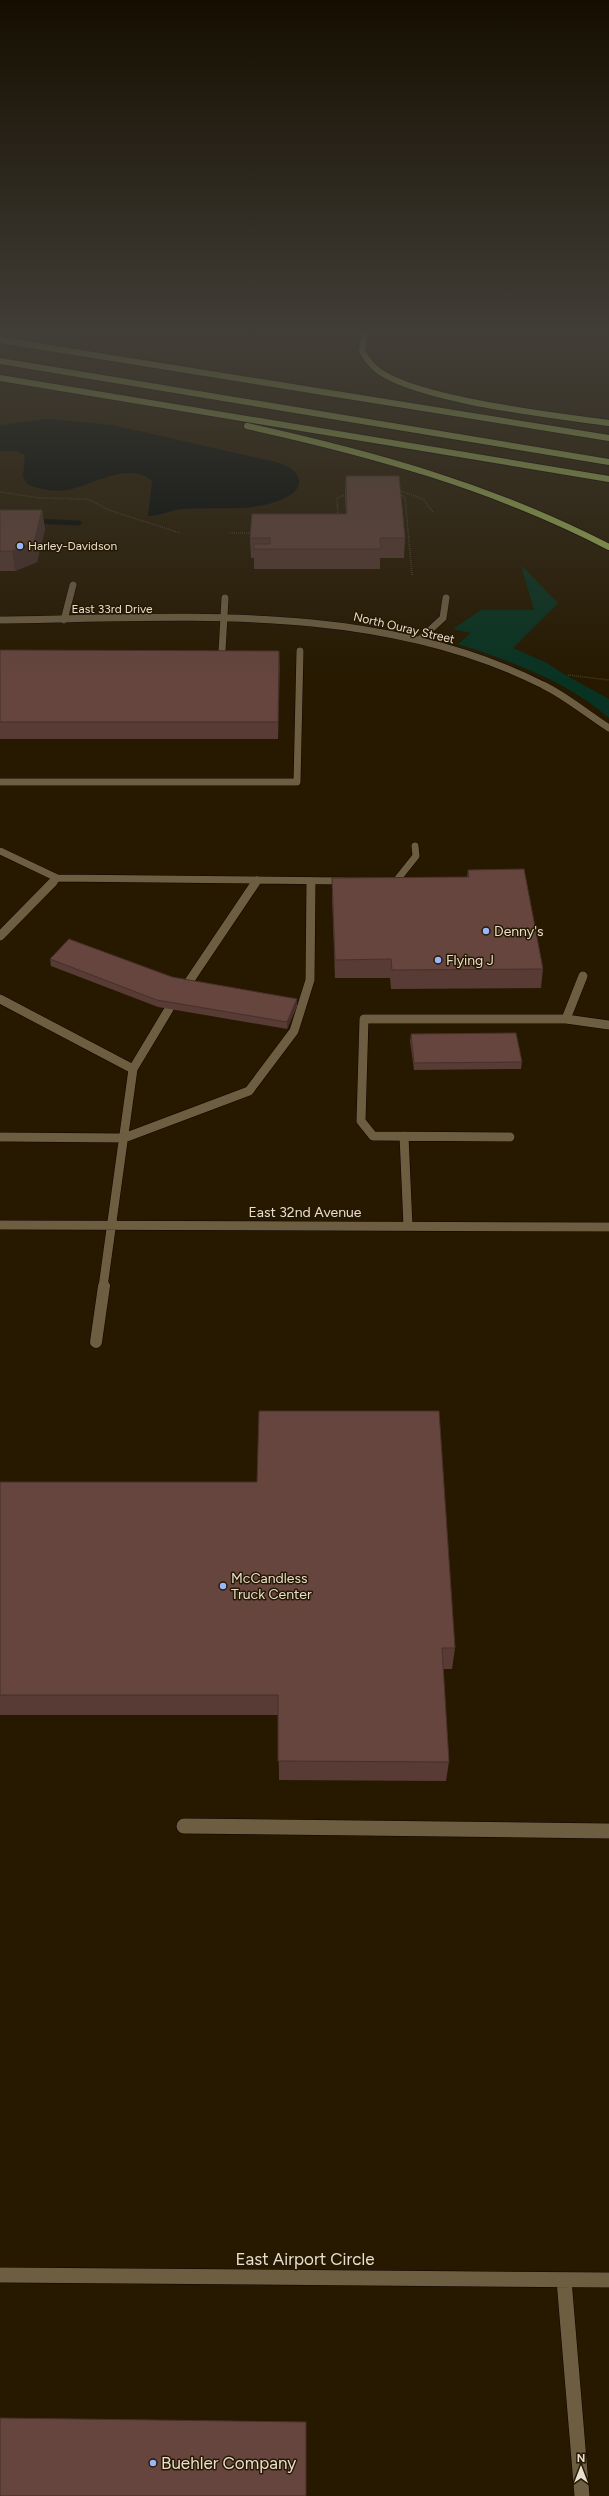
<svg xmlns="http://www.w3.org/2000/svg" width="609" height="2496" viewBox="0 0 609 2496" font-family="Figtree,sans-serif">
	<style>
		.green { fill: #083322 }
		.water { fill: #000707 }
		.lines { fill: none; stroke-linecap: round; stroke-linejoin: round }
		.stream { stroke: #000707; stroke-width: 5 }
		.minor-far3-casing { stroke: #0f0400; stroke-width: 8 }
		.minor-far2-casing { stroke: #0f0400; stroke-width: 10 }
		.minor-far1-casing { stroke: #0f0400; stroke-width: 13 }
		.minor-casing { stroke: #0f0400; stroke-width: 16 }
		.highway-casing { stroke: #0f0400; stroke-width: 8 }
		.path { stroke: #6d614c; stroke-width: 1.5; stroke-dasharray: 0.5 1.5; stroke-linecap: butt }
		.minor-far3 { stroke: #6d5e42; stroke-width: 7 }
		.minor-far2 { stroke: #6d5e42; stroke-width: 9 }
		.minor-far1 { stroke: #6d5e42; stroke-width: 12 }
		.minor { stroke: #6d5e42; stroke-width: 15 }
		.highway { stroke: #a1b858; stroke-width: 6 }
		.wall { fill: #573b34 }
		.shaded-wall { fill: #47302b }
		.building { fill: #65453d; stroke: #47302b }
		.poi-dot { fill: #97b6fd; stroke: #261900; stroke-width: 1.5 }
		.labels { text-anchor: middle; stroke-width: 3; stroke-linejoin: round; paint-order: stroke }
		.far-poi-label { font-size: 12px; fill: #e8dfd0; stroke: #261900; text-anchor: start }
		.far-street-label { font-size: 12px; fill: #e8dfd0; stroke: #261900 }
		.poi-label { font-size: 14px; fill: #e8dfd0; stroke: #261900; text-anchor: start }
		.street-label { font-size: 14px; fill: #e8dfd0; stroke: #261900 }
		.near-street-label { font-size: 17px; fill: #e8dfd0; stroke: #261900 }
		.near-poi-label { font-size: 17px; fill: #e8dfd0; stroke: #261900; text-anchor: start }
	</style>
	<rect width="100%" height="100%" fill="#261900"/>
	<path class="green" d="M521,565L558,603L513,648L547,663L562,673L609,699V718C566,681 511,661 458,644L471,633L453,629L481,610H534Z"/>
	<path class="water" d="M48,419L112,425L280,463C302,471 308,488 283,499C251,513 217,506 183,509C168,510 163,516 148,516L152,481C128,460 92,486 66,490C52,492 39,489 27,484L23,476L25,455L17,451H0V425Z"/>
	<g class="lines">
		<path class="stream" d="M33,521L79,523"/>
		<g class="minor-far3-casing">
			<path id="minor-far3" d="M0,620C180,618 377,601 543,685C566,696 587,714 609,728
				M64,620L73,585
				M419,640L443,618L446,598
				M222,651L225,598
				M0,782H297L300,651
				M0,851L57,878
				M386,881H396L416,856L415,846
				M53,883L57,878L344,881
				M255,883L257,880
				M311,883V881"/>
		</g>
		<g class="minor-far2-casing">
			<path id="minor-far2" d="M0,936L53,882
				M186,986L256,882
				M0,999L133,1069L103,1287
				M566,1019L583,976
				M133,1069L169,1009
				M404,1136L408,1226
				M0,1137L124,1138L249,1091L294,1031L310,980L311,882
				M510,1137L373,1136L361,1121L364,1019H566L609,1025
				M0,1225L609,1227"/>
		</g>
		<g class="minor-far1-casing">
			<path id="minor-far1" d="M96,1342L104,1286"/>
		</g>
		<g class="minor-casing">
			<path id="minor" d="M184,1826L609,1831
				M0,2275L609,2280
				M564,2280L582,2496"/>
		</g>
		<g class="highway-casing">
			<path id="highway" d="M365,332L362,351C365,356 369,362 373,366C404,399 559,416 609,423
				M0,340L609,438
				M0,361L609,462
				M0,378L609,479
				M247,426C374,454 493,487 609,547"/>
		</g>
		<path class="path" d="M398,490L423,499L433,512
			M0,492L40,498L88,499L109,510L180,533
			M399,494L405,497L412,575
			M338,517L337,498L348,494
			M230,533H254
			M568,675L609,680"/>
		<use href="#minor-far3" class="minor-far3"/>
		<use href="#minor-far2" class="minor-far2"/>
		<use href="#minor-far1" class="minor-far1"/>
		<use href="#minor" class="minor"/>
		<use href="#highway" class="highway"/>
	</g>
	<path class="wall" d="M346,476L405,538L404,558H380V569H254V558H251L250,538L346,514L345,495Z
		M0,510H42L45,529L37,562L15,571H0Z
		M0,650L279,651L278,739H0Z
		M468,870L543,969L541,988L391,989L390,978H335L332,897V878L467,877Z
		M50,959L172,977L297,999V1006L287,1029L158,1007L51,966Z
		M411,1034L522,1062L521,1069L414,1070L410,1041Z
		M0,1482L455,1648L452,1669H443L449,1762L446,1781L279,1780L278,1715H0Z"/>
	<path class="shaded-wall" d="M42,510L45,529L37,562L15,571L12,551Z
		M279,651L280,668L278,739V722Z
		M297,999V1006L287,1029V1022Z"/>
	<path class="building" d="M346,476H399L405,538H380L381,549H254V544H270V538H250L252,514H347Z
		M0,510H42L34,542L12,551H0Z
		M0,650L279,651L278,722H0Z
		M524,869L543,969L392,970L391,959L335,960L332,878L469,877L468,870Z
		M69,939L172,977L297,999L287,1022L157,1000L50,959Z
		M516,1033L522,1062L414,1063L411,1034Z
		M259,1411H439L455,1648H442L449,1762L278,1761V1695H0V1482H257Z
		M0,2418L306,2422V2496H0Z"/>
	<linearGradient id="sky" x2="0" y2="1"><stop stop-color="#150e00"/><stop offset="0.49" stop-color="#413e37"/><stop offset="1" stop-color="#413e37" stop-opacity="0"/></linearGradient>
	<rect width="609" height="681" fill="url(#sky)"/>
	<g class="poi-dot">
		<circle cx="20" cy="546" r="4"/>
		<circle cx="486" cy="931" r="4"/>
		<circle cx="438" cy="960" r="4"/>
		<circle cx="223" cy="1586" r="4"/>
		<circle cx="153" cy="2463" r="4"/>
	</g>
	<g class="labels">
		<g class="far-poi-label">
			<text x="28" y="550">Harley-Davidson</text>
		</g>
		<g class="far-street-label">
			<text x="112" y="613">East 33rd Drive</text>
			<text transform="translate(404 628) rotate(13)" y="4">North Ouray Street</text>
		</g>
		<g class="poi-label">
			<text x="494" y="936">Denny's</text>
			<text x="446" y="965">Flying J</text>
			<text x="231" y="1583">McCandless<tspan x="231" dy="16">Truck Center</tspan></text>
		</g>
		<g class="street-label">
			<text x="305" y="1217">East 32nd Avenue</text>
		</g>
		<g class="near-street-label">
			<text x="305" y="2265">East Airport Circle</text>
		</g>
		<g class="near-poi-label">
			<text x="161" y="2469">Buehler Company</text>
		</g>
	</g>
	<g transform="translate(581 2468)" stroke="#261900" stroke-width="3" paint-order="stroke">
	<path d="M0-3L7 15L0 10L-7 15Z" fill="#e8dfd0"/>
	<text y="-6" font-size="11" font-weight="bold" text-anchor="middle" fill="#e8dfd0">N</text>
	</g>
</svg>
